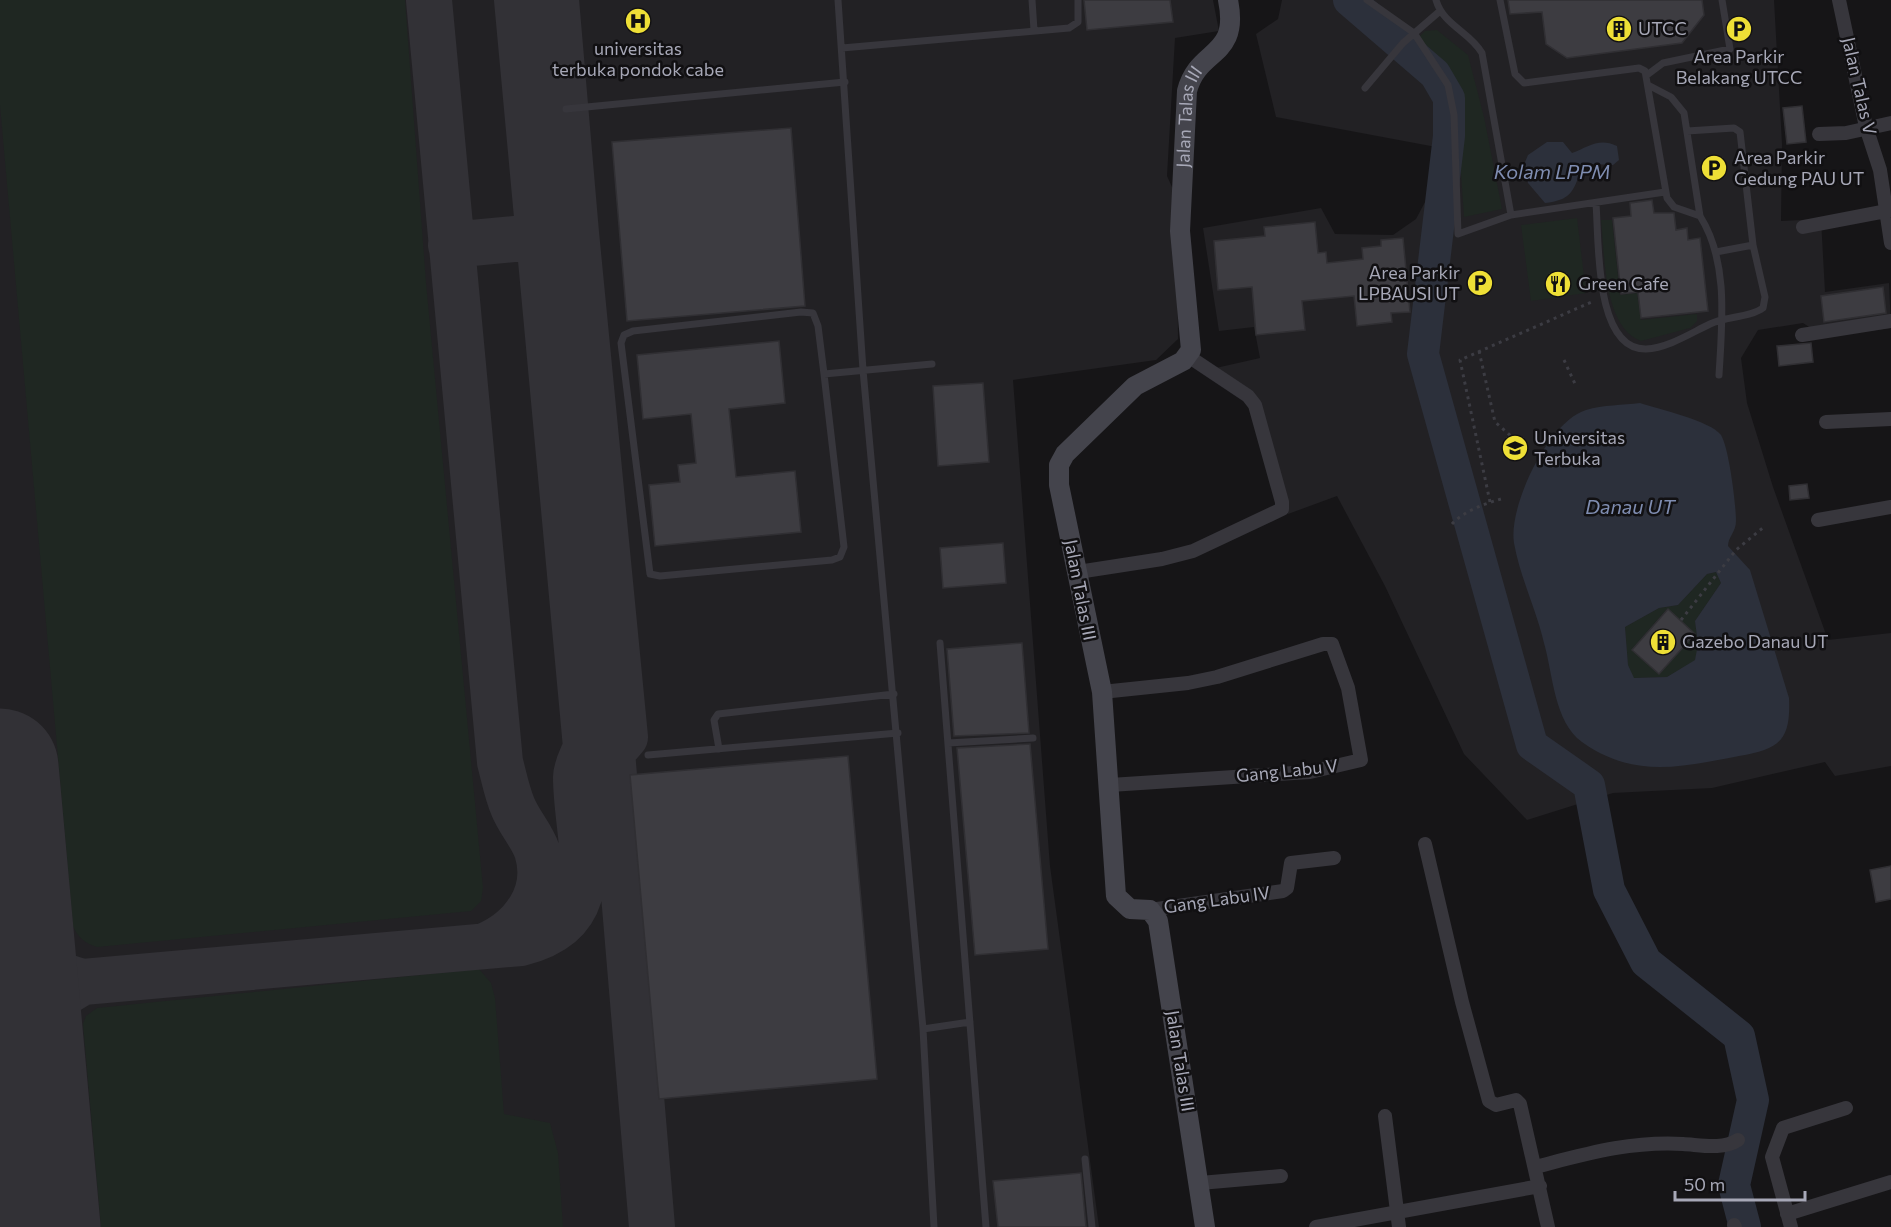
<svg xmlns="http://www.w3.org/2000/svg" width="1891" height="1227" viewBox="0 0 1891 1227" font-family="Commissioner,sans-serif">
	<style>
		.built { fill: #222124 }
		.green { fill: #1f2722; fill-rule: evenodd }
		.water { fill: #2c303b; fill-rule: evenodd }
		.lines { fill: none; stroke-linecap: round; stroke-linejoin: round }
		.river { stroke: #2c303b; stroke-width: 32 }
		.taxiway { stroke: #323136; stroke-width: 46 }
		.runway { stroke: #323136; stroke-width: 117 }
		.building { fill: #3d3c41; stroke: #302f33; stroke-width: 1.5 }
		.path { stroke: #3c3c43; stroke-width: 3; stroke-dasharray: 3 4.5; stroke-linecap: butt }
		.lane { stroke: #37363c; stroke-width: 7 }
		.street { stroke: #37363c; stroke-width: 14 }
		.secondary { stroke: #44444c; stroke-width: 20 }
		.labels { text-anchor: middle; stroke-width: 5; stroke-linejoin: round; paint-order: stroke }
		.poi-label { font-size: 18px; fill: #a7a8b7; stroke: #111012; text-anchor: start }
		.street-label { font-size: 18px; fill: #a7a8b7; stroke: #111012 }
		.water-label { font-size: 20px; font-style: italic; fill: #7f8db1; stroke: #111012 }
	</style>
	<rect width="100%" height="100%" fill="#161517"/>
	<path class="built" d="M0,0H1213L1219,31L1175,38L1167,176L1177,198L1178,339L1156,360L1013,380L1050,866L1099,1227H0Z
		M1282,0H1774L1782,144L1781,221L1821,219L1825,292L1889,283L1891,328L1825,337L1803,323L1758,330L1741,358L1747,403L1773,487L1828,640L1891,633V766L1835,776L1825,762L1712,788L1613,793L1527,820L1464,754L1385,586L1337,496L1288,514L1259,410L1207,370L1260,358L1254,327L1219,331L1203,228L1321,208L1335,234L1393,235L1416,219L1433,187L1436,147L1276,117L1256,34L1278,19Z"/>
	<path class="green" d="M0,0H405L426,283L483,888L481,901L471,911L97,947C85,943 78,938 73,926L0,105Z
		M1437,30L1468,55L1484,117L1502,209L1464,217L1455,86L1446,68L1415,41L1425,31Z
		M1577,218L1586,293L1531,301L1521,225Z
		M1601,220H1612L1620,295L1637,293L1641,320L1697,314V321L1690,328L1641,341C1603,327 1605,255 1601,220Z
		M1716,572L1721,583L1695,621L1698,644L1696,660L1667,677L1633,678L1628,665L1625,627L1659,608L1678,605L1707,574ZM1667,609L1695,634L1659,674L1632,649Z
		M479,969L491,983L495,998L504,1114L550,1123L558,1153L563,1227H101L83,1024L86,1016L97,1008Z"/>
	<path class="water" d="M1547,142H1563L1572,153C1588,147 1599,137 1617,146L1619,160L1613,165L1592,164L1581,170C1573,193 1570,200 1545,203L1528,183L1523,167L1528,155Z
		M1640,403C1658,409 1711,421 1721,435C1729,448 1736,505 1736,521C1736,532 1728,537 1728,546L1750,570L1789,698C1791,741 1779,749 1739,756C1681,767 1634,779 1582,742C1554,722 1553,674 1544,643C1536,609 1520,577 1514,543C1508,506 1549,421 1586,410C1603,405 1623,405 1640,403ZM1716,572L1721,583L1695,621L1698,644L1695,660L1667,677L1634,678L1628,665L1625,627L1659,608L1678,605L1707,574Z"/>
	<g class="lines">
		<path class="river" d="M1349,0L1435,74L1449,98V136L1423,354L1532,745L1589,785L1609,890L1646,962L1739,1036L1753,1100L1734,1185L1745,1227"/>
		<path class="taxiway" d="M429,0L500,762C504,777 507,793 513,807C519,822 532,836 537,851C550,893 523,930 485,946
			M556,0L576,233
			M451,245L576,233L625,737L612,752L652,1227
			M12,895C24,949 25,966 83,982L521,943C612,920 576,844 576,777C576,767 583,756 586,747L517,0
			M29,1081C31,1028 33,1008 83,982"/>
		<path class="runway" d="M0,767L42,1227"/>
	</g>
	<path class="building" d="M1084,0H1170L1173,22L1087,30Z
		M1508,0H1702L1704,15L1682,43L1567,58L1546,44L1542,12L1510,14Z
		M1802,106L1806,142L1787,144L1783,108Z
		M791,128L805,306L627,321L612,142Z
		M1652,200L1654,213H1674L1676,230L1687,228L1688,240L1700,238L1708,311L1641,318L1638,292L1621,294L1613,218L1631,216L1630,203Z
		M1315,222L1318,253L1326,252L1327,263L1363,259L1362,248L1381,246V240L1403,238L1410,312L1391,313L1392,322L1357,326L1354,296L1302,301L1305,330L1256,335L1252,287L1218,290L1214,241L1265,236L1264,227Z
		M1883,287L1886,313L1824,322L1821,296Z
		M779,341L785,403L729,409L736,477L795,471L801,532L655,546L649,485L680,482L678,465L696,463L691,414L643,419L637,355Z
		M1811,343L1813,362L1779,366L1777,346Z
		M983,383L989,462L938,466L933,386Z
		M1807,484L1809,498L1790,500L1789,486Z
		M1003,543L1006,583L943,588L940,548Z
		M1668,609L1695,634L1659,674L1632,650Z
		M1022,643L1029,733L954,736L947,649Z
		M1030,744L1048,949L975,955L957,748Z
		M848,756L877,1079L659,1099L630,775Z
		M1891,866V899L1876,902L1870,870Z
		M1081,1173L1086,1227H998L993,1181Z"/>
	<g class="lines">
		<path class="path" d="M1479,351L1495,422L1520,444
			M1564,360L1576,386
			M1490,502L1460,360L1594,301
			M1452,524C1464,511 1484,504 1501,499
			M1681,620L1736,550L1765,526"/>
		<path class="lane" d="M838,0L863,370L923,1029L934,1227
			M1032,0L1034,30
			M1367,0L1414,33L1448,85L1454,115L1458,234L1511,215L1665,192
			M1436,0C1443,25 1470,32 1482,53L1511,215
			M1500,0L1515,74L1524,83L1639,68L1645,71L1667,198L1674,207L1700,216C1729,262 1722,323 1719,375
			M842,48L1069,28L1078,22V0
			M1647,75L1663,63L1730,49L1722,0
			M1648,85L1671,97L1684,113L1700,216
			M1365,88L1403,43L1440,11
			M566,109L845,82
			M1687,131L1734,128L1740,132L1753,245
			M1596,204C1599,239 1594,350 1646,349C1668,348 1691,333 1710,324C1726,316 1749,318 1763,308L1765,297L1753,245L1716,252
			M824,374L818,326L813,313L801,312L633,331L624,335L621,343L650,574L660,576L832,560L840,557L844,547L824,374L932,364
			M940,643L986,1227
			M948,743L1033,738
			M719,749L714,720L718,714L894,694
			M648,755L898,733
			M923,1029L970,1022
			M1085,1159L1092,1227"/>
		<path class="street" d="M1839,0L1866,127L1880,170L1891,243
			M1819,134L1846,133L1891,123
			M1803,227L1891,210
			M1802,335L1891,321
			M1826,422L1891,419
			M1818,520L1891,507
			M1078,572L1162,559L1193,551L1282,509V502L1255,405L1248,396L1188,356
			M1102,692L1188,683L1217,677L1323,644H1332L1348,688L1361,760L1310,772L1110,785
			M1425,844L1462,1002L1489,1101L1496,1105L1516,1100L1520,1104L1548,1227
			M1150,910L1283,891L1287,888L1291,863L1334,858
			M1385,1116L1399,1227
			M1535,1167C1586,1154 1629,1141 1683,1144C1701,1145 1722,1150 1738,1140
			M1200,1183L1281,1176
			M1787,1214L1891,1182
			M1734,1225L1735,1227
			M1316,1227L1540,1186
			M1791,1227L1772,1157L1783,1128L1846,1108"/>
		<path class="secondary" id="s1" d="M1205,1227L1158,921L1150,910L1130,909L1116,896L1102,692L1059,485V465L1065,454L1135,386L1183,361L1191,350L1180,231L1187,91C1198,47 1240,59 1228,0"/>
	</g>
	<defs>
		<g id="hospital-disc" transform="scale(1.35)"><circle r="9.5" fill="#eedf36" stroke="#111012"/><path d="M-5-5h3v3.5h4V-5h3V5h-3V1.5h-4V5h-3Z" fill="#111"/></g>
		<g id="building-disc" transform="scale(1.35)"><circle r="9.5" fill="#eedf36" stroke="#111012"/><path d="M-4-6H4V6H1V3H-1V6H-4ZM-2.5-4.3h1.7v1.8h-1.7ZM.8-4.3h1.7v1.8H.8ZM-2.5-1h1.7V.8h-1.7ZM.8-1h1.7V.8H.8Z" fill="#111"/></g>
		<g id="parking-disc" transform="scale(1.35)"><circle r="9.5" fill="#eedf36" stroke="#111012"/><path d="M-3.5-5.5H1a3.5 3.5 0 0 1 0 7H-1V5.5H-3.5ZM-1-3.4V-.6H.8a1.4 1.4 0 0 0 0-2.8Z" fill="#111"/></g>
		<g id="restaurant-disc" transform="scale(1.35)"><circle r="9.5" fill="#eedf36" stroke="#111012"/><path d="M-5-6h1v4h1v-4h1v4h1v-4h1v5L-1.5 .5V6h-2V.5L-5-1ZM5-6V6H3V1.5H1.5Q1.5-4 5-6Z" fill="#111"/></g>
		<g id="university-disc" transform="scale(1.35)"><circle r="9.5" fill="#eedf36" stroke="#111012"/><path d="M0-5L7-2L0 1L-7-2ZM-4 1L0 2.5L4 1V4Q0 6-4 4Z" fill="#111"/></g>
	</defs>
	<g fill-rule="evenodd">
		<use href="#hospital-disc" x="638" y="21"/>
		<use href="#building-disc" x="1619" y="29"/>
		<use href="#parking-disc" x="1739" y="29"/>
		<use href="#parking-disc" x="1714" y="168"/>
		<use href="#parking-disc" x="1480" y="283"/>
		<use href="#restaurant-disc" x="1558" y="284"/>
		<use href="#university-disc" x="1515" y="448"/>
		<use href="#building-disc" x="1663" y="642"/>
	</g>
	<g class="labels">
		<g class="poi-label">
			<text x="1638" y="35">UTCC</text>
			<text x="638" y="55" text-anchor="middle">universitas<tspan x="638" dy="21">terbuka pondok cabe</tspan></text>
			<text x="1739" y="63" text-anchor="middle">Area Parkir<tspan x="1739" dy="21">Belakang UTCC</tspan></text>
			<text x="1734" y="164">Area Parkir<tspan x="1734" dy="21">Gedung PAU UT</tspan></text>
			<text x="1460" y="279" text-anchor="end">Area Parkir<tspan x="1460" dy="21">LPBAUSI UT</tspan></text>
			<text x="1578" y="290">Green Cafe</text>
			<text x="1534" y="444">Universitas<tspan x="1534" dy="21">Terbuka</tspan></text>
			<text x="1682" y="648">Gazebo Danau UT</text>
		</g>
		<g class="street-label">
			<text transform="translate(1859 86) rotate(77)" y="6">Jalan Talas V</text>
			<text dy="6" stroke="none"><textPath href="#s1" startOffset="1210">Jalan Talas III</textPath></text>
			<text transform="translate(1080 590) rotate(79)" y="6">Jalan Talas III</text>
			<text transform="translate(1287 771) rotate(-6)" y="6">Gang Labu V</text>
			<text transform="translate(1217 900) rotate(-8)" y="6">Gang Labu IV</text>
			<text transform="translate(1180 1061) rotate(81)" y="6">Jalan Talas III</text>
		</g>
		<g class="water-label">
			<text x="1552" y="179">Kolam LPPM</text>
			<text x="1630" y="514">Danau UT</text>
		</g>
	</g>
	<path d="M1675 1191v9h130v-9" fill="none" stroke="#a7a8b7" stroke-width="3"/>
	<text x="1684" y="1191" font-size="18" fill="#a7a8b7" stroke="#111012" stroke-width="4.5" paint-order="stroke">50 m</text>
</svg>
